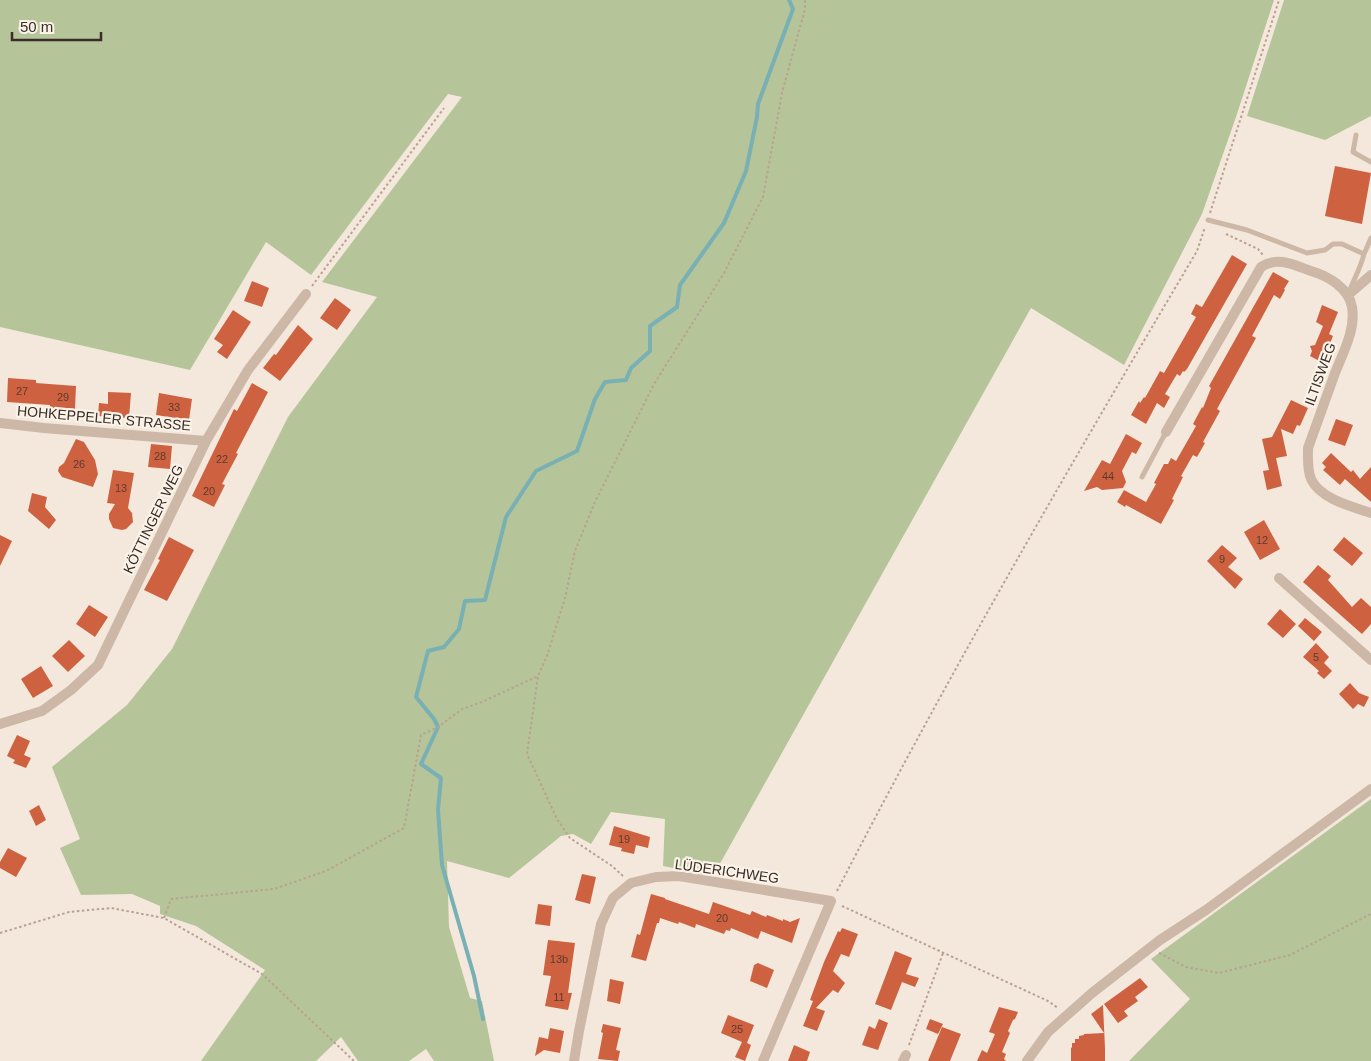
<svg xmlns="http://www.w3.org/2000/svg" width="1371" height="1061" viewBox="0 0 1371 1061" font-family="Arial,sans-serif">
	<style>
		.green { fill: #b6c49a }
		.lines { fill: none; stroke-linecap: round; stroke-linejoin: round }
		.stream { stroke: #79b0b3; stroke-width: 4 }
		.building { fill: #ce6240 }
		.path { stroke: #b9a291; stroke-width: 2; stroke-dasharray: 2.5 2.5; stroke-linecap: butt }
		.lane { stroke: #cdb8a7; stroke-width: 5 }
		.street { stroke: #cdb8a7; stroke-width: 10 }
		.labels { text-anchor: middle; stroke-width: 4.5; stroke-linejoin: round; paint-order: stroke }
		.number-label { font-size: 11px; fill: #5e3a2e }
		.street-label { font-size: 14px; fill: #392d28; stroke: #fbf2e8 }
	</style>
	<rect width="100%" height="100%" fill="#f4e8dc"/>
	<path class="green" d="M0,0H1274L1236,117L1202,214L1124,365L1031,308L713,876L663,866L665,819L611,812L591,844L573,834L561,836L509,878L447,861L449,927L470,998L482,1001L494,1061H434L426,1049L409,1061H358L341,1037L316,1061H201L265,970L196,926L160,914V906L132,894L81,895L60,848L80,839L52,767L127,705L172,649L288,417L377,297L322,282L462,97L448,94L311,275L266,242L190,370L0,327Z
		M1284,0H1371V116L1325,140L1247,116Z
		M1371,799V1061H1129L1190,999L1151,959Z"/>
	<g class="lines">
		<path class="stream" d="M483,1019L474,976L442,865L438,810L441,778L421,764L438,727L434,719L416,697L428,651L444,647L459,629L465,601L485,600L506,517L536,471L577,451L595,399L605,382L626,380L631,368L650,351V326L677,307L680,285L724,223L746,171L757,117L758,104L793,9L789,0"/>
	</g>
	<path class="building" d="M1335,166L1371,173L1362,224L1325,216Z
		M1232,255L1247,264L1187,369L1184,372L1183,371L1180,376L1177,374L1165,394L1170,397L1164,408L1157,403L1146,424L1131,415L1139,401L1140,403L1144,397L1145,398L1160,371L1164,373L1196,317L1191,314L1196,304L1202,307Z
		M1273,272L1289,281L1284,289L1285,290L1280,299L1274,295L1252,336L1256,338L1217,409L1220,411L1203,442L1205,443L1197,457L1193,455L1181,476L1183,477L1172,499L1174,500L1161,524L1126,505L1125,507L1117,502L1124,490L1146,502L1156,484L1154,483L1164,464H1168L1171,458L1176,461L1196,426L1193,424L1202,407L1203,408L1211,388L1209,386Z
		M252,281L269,288L262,307L244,301Z
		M335,298L351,310L337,330L320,318Z
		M1322,305L1338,312L1329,334L1333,336L1329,346H1330L1323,363L1310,356L1312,351L1310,346L1315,345L1323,326L1316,322Z
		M233,310L251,322L227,359L217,352L223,345L214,339Z
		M298,325L313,339L280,381L263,368L274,354L276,355Z
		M8,378L36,380V383L76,386L75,409L50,408V405L7,402Z
		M252,383L268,392L236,453L238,454L222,484L225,485L214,507L192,496L234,409L237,411Z
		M108,392L131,393L129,418L98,416L99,403L108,404Z
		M159,393L192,399L189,420L156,415Z
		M1291,400L1308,408L1300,426L1297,425L1293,434L1281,429L1287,456L1276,458L1282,486L1267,490L1263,471L1269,470L1262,439L1272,437Z
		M1336,419L1353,425L1345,446L1328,440Z
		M1126,434L1142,443L1136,454L1132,452L1122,471L1126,482L1123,488L1102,490L1097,487L1084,491L1102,460L1110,464Z
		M76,439L84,442L95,460L98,474L93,487L62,477L58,471L59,467L64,463Z
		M151,444L172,446L170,469L148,467Z
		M1331,453L1351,472L1353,470L1360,479L1371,467V502L1345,479L1340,485L1323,470L1326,467L1322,463Z
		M113,470L134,473L128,508L132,513L133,522L126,529L122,530L113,528L109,519V514L115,504L107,503Z
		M32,493L47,497L45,507L56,520L49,529L28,511Z
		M1264,520L1280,549L1260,560L1244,532Z
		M0,535L12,541L0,566Z
		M169,537L194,550L167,601L144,590L160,560L158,559Z
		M1344,537L1363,553L1352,566L1333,550Z
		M1222,545L1237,558L1228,567L1243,579L1235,589L1207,561Z
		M1318,565L1331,576L1328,580L1352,607L1361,598L1371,607V624L1362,634L1303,582Z
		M89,605L108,617L95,637L76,624Z
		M1280,609L1296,624L1283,638L1267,624Z
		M1305,618L1322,632L1314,641L1298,626Z
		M69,640L85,656L68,672L52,656Z
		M1316,643L1329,657L1324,663L1332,671L1324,679L1317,673L1319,671L1303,657Z
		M41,666L53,686L33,698L21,679Z
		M1350,683L1359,693L1369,697L1364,707L1358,704L1353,709L1339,694Z
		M17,735L30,741L24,755L31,758L26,768L13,763L15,760L7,756Z
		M39,805L46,820L36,826L29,811Z
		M614,826L650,837L648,848L636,845L634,854L621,851L622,848L609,845Z
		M8,848L27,858L16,877L0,868V862Z
		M582,874L596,877L590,904L575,900Z
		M651,894L665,898V899L709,914L713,902L750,915L752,911L766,917L767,915L783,921V919L790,922L800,918L792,943L761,931L758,939L731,928L730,931L726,930L724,934L696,924L695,928L679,922L678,924L660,918L659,923H657L646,961L631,957L637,934L640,935Z
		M538,904L552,906L550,926L535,924Z
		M842,928L858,934L849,957L841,954L833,971L845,983L838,993L833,990L816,1008L825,1011L817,1031L803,1026L813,1001L810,1000L824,962L838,931L840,932Z
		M548,940L575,943L568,993H572L568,1010L545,1006L551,976L543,975Z
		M895,951L912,958L906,974L919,978L915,987L902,982L891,1010L875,1004Z
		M758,963L774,970L767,988L750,981L754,965Z
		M1140,978L1148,987L1135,997L1138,1001L1124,1011L1128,1016L1118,1023L1104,1004Z
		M610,979L624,982L620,1004L607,1001Z
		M1103,1005L1105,1048V1061H1071V1047L1072,1048V1043H1075V1039H1079V1036L1084,1035V1034L1104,1033L1091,1014Z
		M999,1007L1018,1012L1015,1019L1013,1020L1008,1031L1010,1033L1002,1052L1006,1054L1004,1059L1006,1061H977L982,1050L987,1053L995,1034L989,1032Z
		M728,1015L754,1025L747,1043L751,1045L745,1061L735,1057L742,1042L721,1033Z
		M879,1019L888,1023L878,1050L862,1045L869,1026L875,1029Z
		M930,1019L943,1024L938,1034L926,1029Z
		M603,1024L621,1028L616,1050L620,1051L618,1061L598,1059L603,1033L601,1032Z
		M942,1027L961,1034L950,1061H928Z
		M550,1028L564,1031L560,1053L544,1050L535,1056L539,1037L548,1039Z
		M794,1045L810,1052L807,1061H788Z"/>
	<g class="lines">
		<path class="path" d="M1210,213L1279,0
			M1226,234L1258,249L1263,255
			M312,286L444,108
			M623,876L612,866L570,838L557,819L527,754L538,676L547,656L565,598L575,551L594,504L654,384L724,273L763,197L782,93L805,9V0
			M837,891C949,673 1072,462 1197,251L1205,227
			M842,906L1048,1001L1058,1008
			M164,918L171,899L274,889L326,871L404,828L421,735L438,727L462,709L482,702L538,676
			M0,933L69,912L111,908L164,918L262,974L354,1061
			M1159,953L1186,967L1219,973L1290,955L1371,914
			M909,1045L943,953"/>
		<path class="lane" d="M1356,135L1353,152L1371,162
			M1208,220L1247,230L1307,253L1325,250L1333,244H1342L1364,254L1371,238
			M1349,292C1354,279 1361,267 1364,254
			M1142,477L1166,432"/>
		<path class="street" d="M1348,295L1371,275
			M0,423L44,428L206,441
			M1166,432L1261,267C1278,256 1294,265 1311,271C1328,276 1349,288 1352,307C1356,329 1343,353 1335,373C1326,398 1317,423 1308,448C1308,458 1307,469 1311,479C1320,499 1353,507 1371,513
			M1279,578L1371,660
			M0,724L42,711L71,690L98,665L206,441L248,370L306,294
			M574,1061L579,1031L601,924L613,898L631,883L656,877L679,876L831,901L763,1061
			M903,1061L906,1055
			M1027,1061L1048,1032L1092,993L1160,940L1206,910L1371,789"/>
	</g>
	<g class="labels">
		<g class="number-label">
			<text x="22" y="395">27</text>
			<text x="63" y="401">29</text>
			<text x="174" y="411">33</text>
			<text x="160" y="460">28</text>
			<text x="222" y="463">22</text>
			<text x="79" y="468">26</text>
			<text x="1108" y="480">44</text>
			<text x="121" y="492">13</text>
			<text x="209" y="495">20</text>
			<text x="1262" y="544">12</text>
			<text x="1222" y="563">9</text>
			<text x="1316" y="661">5</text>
			<text x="624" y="843">19</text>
			<text x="722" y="922">20</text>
			<text x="559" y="963">13b</text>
			<text x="559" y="1001">11</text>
			<text x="737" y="1033">25</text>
		</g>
		<g class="street-label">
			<text transform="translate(1320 374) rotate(-70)" y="5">ILTISWEG</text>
			<text transform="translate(104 418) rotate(5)" y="5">HOHKEPPELER STRASSE</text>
			<text transform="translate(153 519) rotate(-64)" y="5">KÖTTINGER WEG</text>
			<text transform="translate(727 871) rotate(8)" y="5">LÜDERICHWEG</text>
		</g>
	</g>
	<path d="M12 32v8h89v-8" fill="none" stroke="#392d28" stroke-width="2.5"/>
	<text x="20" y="32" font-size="15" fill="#392d28" stroke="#fbf2e8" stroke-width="4" paint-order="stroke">50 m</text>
</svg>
